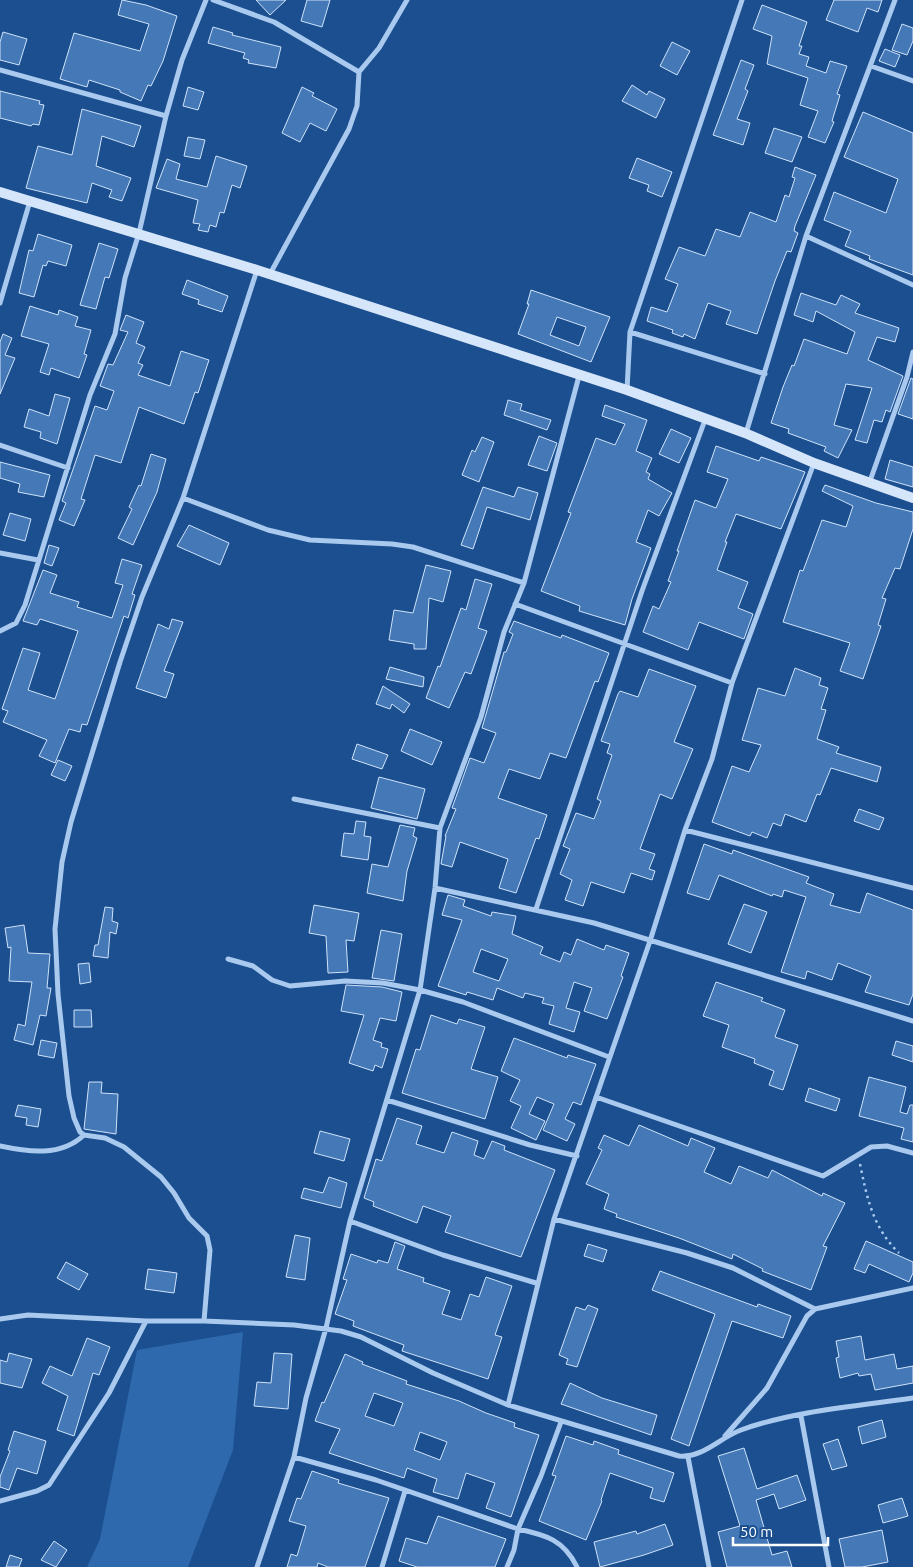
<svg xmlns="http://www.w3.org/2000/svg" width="913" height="1567" viewBox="0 0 913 1567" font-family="Ubuntu,sans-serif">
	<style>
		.green { fill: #2e69ad }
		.building { fill: #4478b7; stroke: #cfe3fa; fill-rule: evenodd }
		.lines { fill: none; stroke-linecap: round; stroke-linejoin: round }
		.path { stroke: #a9c9ee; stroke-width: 2.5; stroke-dasharray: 2.5 4; stroke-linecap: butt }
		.street { stroke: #a9c9ee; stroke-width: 5 }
		.secondary { stroke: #d6e6fa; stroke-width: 10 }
	</style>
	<rect width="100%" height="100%" fill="#1b4f8f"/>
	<path class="green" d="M243,1332L233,1450L188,1567H87L100,1539L137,1350Z"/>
	<path class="building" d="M122,0L146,5L177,16L163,61L151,86L148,85L141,101L120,92V90L89,80L87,87L60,79L74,33L140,51L149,24L118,15Z
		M256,0H286L270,15Z
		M307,0H330L322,27L301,21Z
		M834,0H882L878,12L867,8L858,32L826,20Z
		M762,5L807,22L799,46H802L799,54L809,57L806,66L826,73L830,61L847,66L837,94L840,95L832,121L834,122L825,143L808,137L818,111L800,105L808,78L767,64L772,36L753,29Z
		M902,24L913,28V41L907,55L892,50Z
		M213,27L233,33L232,35L281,47L276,68L248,63L249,60L243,58L245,53L208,43Z
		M3,32L27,39L19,65L0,60V42Z
		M672,42L690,51L677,75L660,66Z
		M885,49L900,55L895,67L879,61Z
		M741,60L754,65L745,89L748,91L737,119L750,123L743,145L713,135Z
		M632,85L647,95L649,91L665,99L656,118L622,101Z
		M188,87L204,92L198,110L183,106Z
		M302,87L314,93L312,96L337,109L326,131L310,123L300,142L282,133Z
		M0,91L40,101L39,104L44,105L39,125L33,124L31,126L0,118Z
		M82,109L141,126L134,147L102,136L96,166L131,178L122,201L109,197L112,190L92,183L87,203L26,188L38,146L72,155Z
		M863,112L913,133V275L869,259L870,256L845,246L851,231L824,220L834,192L886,213L898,179L844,157Z
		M774,128L802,137L792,162L765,153Z
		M188,137L205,140L200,159L184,156Z
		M216,156L247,166L240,188L232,185L224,213L220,212L216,227L210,225L208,232L198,230L200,224L193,223L198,200L156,188L167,159L180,164L176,179L207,187Z
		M637,158L672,172L662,197L647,191L649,185L629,178Z
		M795,167L816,175L795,226L794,231L798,233L791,252L787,251L775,281L757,334L726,324L731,311L708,303L695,339L684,334L683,337L672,333L673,330L647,321L651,307L667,312L678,284L665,279L679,247L705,256L716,229L740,237L750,212L776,222L785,195L789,197L795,178L792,177Z
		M38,234L72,245L66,266L48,261L46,266L43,265L34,297L19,293L29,250L33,251Z
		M99,243L118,249L109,278L105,277L96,309L80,305Z
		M187,280L228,296L222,312L198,304L199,300L182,294Z
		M531,290L610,317L591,362L518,334L529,304H527ZM557,317L586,327L579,346L550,335Z
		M801,293L836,305L841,295L860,304L855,313L899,328L895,342L877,337L868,360L903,376L890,412L886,410L882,422L874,420L867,443L855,440L872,388L846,384L834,425L852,430L838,458L824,451L826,447L788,433L789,429L771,423L783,387L792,365L794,366L804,339L847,354L855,332L816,311L813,322L794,315Z
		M30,306L58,315L59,310L78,317L75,326L91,330L84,354L87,355L79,378L51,368L49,375L40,372L49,344L21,336Z
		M126,315L144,322L136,343L145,347L138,363L143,365L138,375L170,386L181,351L209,360L198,393L195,392L184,424L139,407L121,463L95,455L81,499L85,500L74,526L59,520L66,503L62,501L95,406L107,410L114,391L100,386L108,364L113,365L128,332L120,330Z
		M3,334L12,338L5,355L15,358L0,394V342Z
		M911,378L913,379V419L898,414Z
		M55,394L70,398L57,444L40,438L41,432L24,427L29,409L49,416Z
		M508,400L522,404L520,410L551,420L547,430L504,415Z
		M605,405L647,420L636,451L652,458L646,472L650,474L648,479L672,493L659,516L648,510L636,542L651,548L632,599L625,625L579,611L580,606L541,591L571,513L568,512L596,438L615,445L625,424L602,416Z
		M671,429L691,438L679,463L659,454Z
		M539,436L557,443L547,471L528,465Z
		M482,437L494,442L479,482L462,475L472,450L475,452Z
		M716,446L759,461L761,457L805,472L781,529L736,514L725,542H727L717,570L748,582L738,608L753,614L744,639L699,622L688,650L643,632L653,606L659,609L671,582L668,581L679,551H677L695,500L716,508L728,479L707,472Z
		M151,454L166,459L157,492L133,545L118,538L132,509L129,507L139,485L141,486Z
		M890,460L913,467V487L885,479Z
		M0,462L50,475L44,497L18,492L20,484L0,478Z
		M825,485L876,503L913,512V529L900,569L895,568L882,598L886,599L878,625L881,626L863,679L840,671L850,643L783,622L800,570L803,571L822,520L846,527L853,506L822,491Z
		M483,487L514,497L518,487L538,493L530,520L487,507L473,549L461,545Z
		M10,513L31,519L25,541L3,535Z
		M189,525L229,543L220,565L177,546Z
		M49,545L59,548L52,566L44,563Z
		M122,559L142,565L132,594L135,595L128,618L124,616L87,725L82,724L80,732L69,729L55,763L39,756L47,740L3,722L8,711L2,709L23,648L40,653L28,690L55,699L78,631L40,619L37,625L23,621L43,570L57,575L50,593L79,602L77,607L112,618L123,585L115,583Z
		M426,565L451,571L443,602L429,598L426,649H414V644L389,640L394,610L413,613Z
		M475,579L492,584L478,628L487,631L471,674L465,672L449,708L426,698L438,666L440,667L461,608L466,610Z
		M172,619L183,622L164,671L174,674L166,698L136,688L158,624L169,629Z
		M514,621L561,638L562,635L609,653L598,682L595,681L566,758L550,753L540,779L509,769L498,798L547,815L539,839L536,838L516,893L499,888L508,859L460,842L452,867L441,864L446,836H445L456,809L452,808L470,758L484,763L496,733L482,728L504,652H506L513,634L509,632Z
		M390,667L424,677L423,687L386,679Z
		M795,668L821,678L819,685L828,688L821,709L826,710L817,739L839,747L836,753L881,767L877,782L831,768L820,795L817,794L806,822L785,814L781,826L773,823L767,838L752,832L750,836L712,822L732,766L749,772L761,745L742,740L758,688L785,696Z
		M649,669L696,686L674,742L693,749L672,799L660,794L640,849L655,854L649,869L655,871L652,880L631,873L624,893L591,882L583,906L565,900L572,880L560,874L570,849L563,846L576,813L594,819L601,801L597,799L612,755L607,753L610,744L601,741L618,694L620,691L638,697Z
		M383,686L410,704L404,713L392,704L390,709L376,704Z
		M410,729L442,742L432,765L401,751Z
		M357,744L388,755L382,769L352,759Z
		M58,760L72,766L65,781L51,775Z
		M379,777L425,789L417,819L371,808Z
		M859,809L884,818L879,830L854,821Z
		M356,821L366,822L364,836L371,837L368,860L341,856L344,833L354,834Z
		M400,825L415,828L413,836L417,838L407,871L403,901L367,893L372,864L388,867Z
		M704,844L732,854L733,850L809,877L806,883L834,894L830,905L860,913L867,893L913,910V994L909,1005L865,992L871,976L838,963L832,980L807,971L805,979L781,972L806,897L784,890L782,897L773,894L772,896L719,875L709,900L687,893Z
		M448,895L465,900L463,906L491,916L492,912L516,916L512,934L543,947L540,954L560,962L564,952L571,955L577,939L604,950L606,945L629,953L621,976L623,977L607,1019L584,1011L592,988L574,982L566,1008L580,1012L574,1032L549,1024L554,1006L542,1003L544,998L525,993L523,998L497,988L493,1000L467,992L466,995L438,986L462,920L442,915ZM481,949L508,959L499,981L473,972Z
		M744,904L767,912L751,953L728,944Z
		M314,905L359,913L354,941L346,940L348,972L328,973L326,936L309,933Z
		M105,907L113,908L112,921L118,923L116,934L110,932L108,958L93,956L95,945H98Z
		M24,925L28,953L50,954L47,988H51L46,1016L40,1015L33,1045L14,1040L18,1024L25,1026L32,982L9,981L11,947L8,948L5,928Z
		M381,930L402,934L394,981L372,978Z
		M89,963L91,982L80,984L78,964Z
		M716,982L763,998L761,1001L785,1010L775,1037L798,1045L783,1090L769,1085L774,1071L754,1063L755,1059L722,1047L729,1025L703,1016Z
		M346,985L382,987L402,992L396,1021L380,1018L373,1040L382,1043L381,1047L388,1049L382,1068L375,1065L373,1071L349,1063L364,1015L341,1011Z
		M74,1010H91L92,1027H74Z
		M431,1015L457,1024L459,1019L485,1027L471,1069L498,1077L485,1119L402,1093L416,1049L420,1050Z
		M514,1038L567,1058L568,1055L596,1064L581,1105L573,1102L565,1119L575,1124L567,1141L543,1130L554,1104L537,1097L529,1114L545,1121L536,1140L511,1128L521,1106L510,1101L520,1080L501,1071Z
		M41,1040L57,1043L54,1058L38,1055Z
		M896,1041L913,1046V1062L892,1055Z
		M869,1077L906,1087L900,1112L907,1114L910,1105H913V1142L901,1139L904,1128L859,1116Z
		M89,1082H102L101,1093L118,1094L116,1134L84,1129Z
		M809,1088L840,1099L836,1111L805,1101Z
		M18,1105L41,1109L38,1127L26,1125L27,1118L15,1116Z
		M397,1118L422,1126L416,1144L444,1153L452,1132L478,1141L474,1155L484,1159L492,1141L505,1146L504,1150L555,1170L521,1257L445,1232L451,1216L423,1206L417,1223L373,1206L374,1202L364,1198L376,1159L382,1161Z
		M639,1125L688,1146L691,1138L715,1148L704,1172L731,1184L739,1166L768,1178L772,1170L822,1196L823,1193L845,1203L823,1246L827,1247L811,1290L762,1271L763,1269L733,1254L732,1259L679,1238L616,1217L617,1214L604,1209L609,1194L586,1184L602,1150L598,1148L604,1135L629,1146Z
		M320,1131L350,1139L344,1161L314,1153Z
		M329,1177L347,1183L341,1208L301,1198L304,1188L323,1193Z
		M295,1235L310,1238L305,1280L286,1277Z
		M866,1241L913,1262V1273L909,1282L869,1264L865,1273L854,1269Z
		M395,1242L405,1246L397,1269L424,1278L423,1282L450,1291L442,1314L461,1320L470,1294L479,1297L486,1277L512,1286L495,1335L502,1337L488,1379L402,1351L404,1345L353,1326L354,1321L335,1314L347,1280L343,1279L351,1254L377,1263L378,1260L388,1263Z
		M588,1244L607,1250L603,1262L584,1256Z
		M66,1262L88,1274L79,1290L57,1278Z
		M148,1269L177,1273L174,1293L145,1289Z
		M660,1271L757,1307L758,1304L791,1316L783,1338L732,1321L689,1446L671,1439L715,1314L652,1290Z
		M588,1305L598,1309L577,1367L566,1364L568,1359L559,1355L576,1307L585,1310Z
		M861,1336L865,1360L894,1354L897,1369L913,1366V1383L875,1390L871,1374L859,1376L858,1373L840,1378L836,1358L839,1357L836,1341Z
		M87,1338L110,1347L99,1375L93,1373L74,1436L57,1430L68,1396L42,1383L50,1366L72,1376Z
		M9,1353L32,1359L22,1388L0,1383V1360L7,1362Z
		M274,1353L292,1354L288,1409L254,1406L257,1382L271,1383Z
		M345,1354L363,1362L362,1364L407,1381L406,1384L459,1401L486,1413L515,1423L514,1427L539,1435L511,1517L486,1508L495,1483L466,1473L458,1499L433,1492L437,1479L407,1468L404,1478L329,1453L340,1429L315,1421L322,1402L324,1403ZM374,1393L403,1403L394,1426L365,1416ZM420,1432L447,1442L440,1460L414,1450Z
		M570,1383L602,1398L657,1415L651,1435L561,1404Z
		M882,1420L886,1437L862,1444L858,1427Z
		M14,1431L46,1441L37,1474L17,1468L9,1490L0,1487V1477L10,1451L8,1450Z
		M566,1436L593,1445L594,1441L619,1450L618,1454L674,1473L664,1502L650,1498L653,1488L610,1473L601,1500L602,1501L586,1540L539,1521L556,1476L552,1475Z
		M838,1439L847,1466L832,1470L823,1444Z
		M744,1448L757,1489L797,1475L806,1500L779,1509L774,1494L756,1500L772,1555L787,1551L792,1567H727L718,1532L740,1526L718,1456Z
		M312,1471L339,1480L338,1483L389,1498L365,1567H328L318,1563L317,1567H287L291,1554L297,1556L306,1526L289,1521L297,1498L301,1499Z
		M902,1498L908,1516L883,1523L878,1505Z
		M438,1516L506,1539L495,1567H417L399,1561L406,1538L427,1544Z
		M665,1524L673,1545L644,1555L600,1567L594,1542L636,1531L637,1534Z
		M882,1530L888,1562L862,1567H845L839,1539Z
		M54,1541L67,1550L56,1567L41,1560Z
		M10,1555L22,1559L19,1567H6Z"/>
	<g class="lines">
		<path class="path" d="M860,1164C867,1198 873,1228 899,1253"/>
		<path class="street" d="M213,0L274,22L359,72
			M871,66L913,81
			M0,70L166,116
			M806,236L913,285
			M270,274L349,129L357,106L359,72L379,48L407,0
			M0,303L30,201
			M630,332L765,374
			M627,390L630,332L742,0
			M746,433L806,236L895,0
			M0,445L68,468
			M870,481L907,377L913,352
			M183,498L268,530L310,540L392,544L413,547L524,583
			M0,553L38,560
			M515,604L732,683
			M0,631L16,623L25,605L90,395L115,334L125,278L139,233L166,116L182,60L206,0
			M294,799L440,828
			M685,830L913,888
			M435,888L594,923L913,1021
			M536,909L642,591L705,420
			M228,959L253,966L272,980L290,986L345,981L383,983L420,990L463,1002L609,1057
			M596,1097L823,1176L871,1147L887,1146L913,1153
			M387,1100L530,1145L577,1156
			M0,1146C28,1152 61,1157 84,1135
			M554,1219L687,1253L733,1268L815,1309
			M350,1221L443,1255L536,1283
			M0,1319L28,1315L146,1321H204L294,1325L341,1331L361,1337L433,1373L508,1405L679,1456C703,1458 719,1438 741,1430C793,1411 857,1406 913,1398
			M204,1321L210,1250L207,1236L189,1218L174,1193L161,1177L124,1147L105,1138L84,1135L80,1132L74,1118L69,1096L58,994L55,929L62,862L71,822L120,662L142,597L183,498L257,270
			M508,1405L554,1219L650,941L685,830L712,759L732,683L814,463
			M801,1416L829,1567
			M725,1436L767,1388L807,1316L815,1309L913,1288
			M294,1457L376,1480L518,1529C546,1535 564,1540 577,1567
			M688,1457L709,1567
			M0,1501L37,1491L49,1485L109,1393L146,1321
			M257,1567L294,1457L306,1398L326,1328L350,1221L420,990L435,888L440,828L481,717L504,632L524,583L579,376
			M382,1567L405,1491
			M507,1567L514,1550L518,1529L541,1476L561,1422"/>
		<path class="secondary" d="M0,192L257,270L627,390L745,433L814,463L913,498"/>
	</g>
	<path d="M733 1537v8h95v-8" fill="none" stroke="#ffffff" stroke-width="2.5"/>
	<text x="740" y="1537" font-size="15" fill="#ffffff" stroke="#1b4f8f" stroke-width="4" paint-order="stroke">50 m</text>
</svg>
